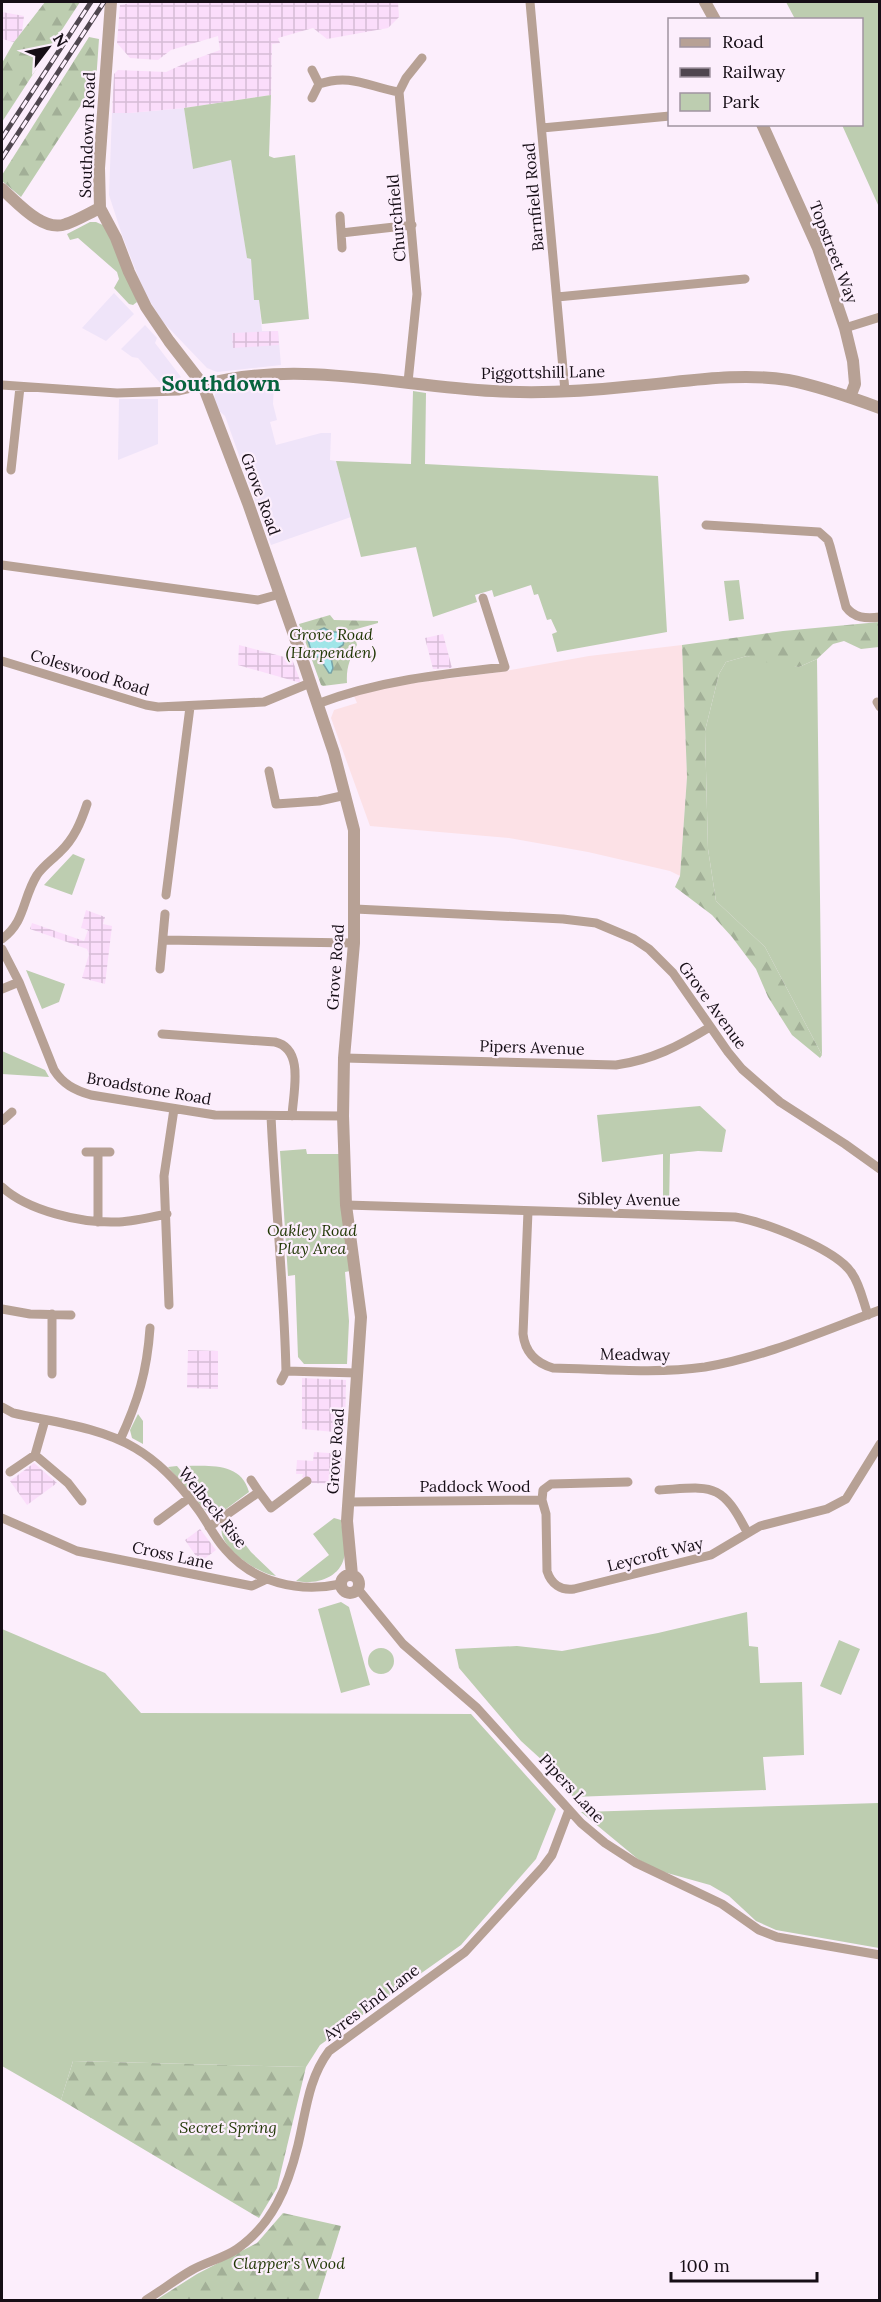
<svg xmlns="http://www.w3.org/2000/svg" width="881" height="2302" viewBox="0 0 881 2302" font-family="Lora,serif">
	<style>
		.commercial { fill: #efe4f9 }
		.industrial { fill: url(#industrial-grid) }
		.education { fill: #fce1e6 }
		.green { fill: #bdcdb0 }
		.forest { fill: url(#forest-firs) }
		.water { fill: #a0e5e8; stroke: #77a4a9; stroke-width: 1.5 }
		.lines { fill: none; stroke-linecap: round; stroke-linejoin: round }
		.minor { stroke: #b7a195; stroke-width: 9 }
		.tertiary { stroke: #b7a195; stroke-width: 12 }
		.rail-casing { stroke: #4f464f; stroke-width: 5 }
		.rail { stroke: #fceefc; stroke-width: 3; stroke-dasharray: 9; stroke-linecap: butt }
		.labels { text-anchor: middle; stroke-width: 4.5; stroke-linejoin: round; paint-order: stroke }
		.street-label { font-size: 16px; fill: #160e16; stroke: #fceefc }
		.park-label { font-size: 16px; font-style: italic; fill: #1f3603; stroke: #fceefc }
		.district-label { font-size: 22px; font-weight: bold; fill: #07633e; stroke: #fceefc }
	</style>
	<defs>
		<pattern id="industrial-grid" width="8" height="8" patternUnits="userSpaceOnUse" patternTransform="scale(1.5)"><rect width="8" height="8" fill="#fbddfb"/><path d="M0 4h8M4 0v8" fill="none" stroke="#d6bcd6"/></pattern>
		<pattern id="forest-firs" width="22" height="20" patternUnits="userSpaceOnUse" patternTransform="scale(1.5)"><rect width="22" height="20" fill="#bdcdb0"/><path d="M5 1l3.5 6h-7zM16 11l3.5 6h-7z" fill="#a2af97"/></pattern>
	</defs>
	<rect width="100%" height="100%" fill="#fceefc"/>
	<path class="commercial" d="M184,108L193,169L231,159L247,257L251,258L254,299H259L262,331H278L281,365L217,372L207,368L163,322L145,294L122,235L109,195L112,113H130Z
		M114,293L134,314L106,341L82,328Z
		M145,325L157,338L155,343L181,377L172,385H162L138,358L132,357L121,349Z
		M274,384L273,404L277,420L270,422L276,445L321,433H331L330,460L336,461L351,517L271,545L225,416L217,409L214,398L216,392L222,389Z
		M119,399H158V444L118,460Z"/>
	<path class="industrial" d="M136,2H398L399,17L388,28L327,39L313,28L278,38L280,43L272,44L271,95L184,108L130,113H112L114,74L118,70L166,72L190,61L220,50L218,36L171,50L158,60L130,58L117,43L120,5Z
		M2,12L24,16L22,32L14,42L2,39Z
		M278,331L279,345L233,348L232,333Z
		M443,634L452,668L433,669L425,638Z
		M239,645L292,659L301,683L238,665Z
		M86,910L105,917L103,924L112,926L105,984L82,978L89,954L87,949L30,929L32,923L84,941L88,930L81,928Z
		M188,1350L218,1351V1389L187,1388Z
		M302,1378L346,1380L345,1433L302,1429Z
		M314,1452L342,1454L340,1484L312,1483L302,1477L303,1474H296L297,1460L313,1461Z
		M34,1463L57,1483L27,1505L10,1481Z
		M200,1529L216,1550L200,1562L185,1540Z"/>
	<path class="education" d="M682,645L687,777L680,876L670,871L588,852L509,838L370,826L331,718L334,710L357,703L354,696L397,685L500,672L589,656Z"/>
	<path class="green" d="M786,2H878L879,207L842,125L862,124V20L795,19Z
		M271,95L269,156L274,158L295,155L309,319L262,324L259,300H254L251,259L247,258L231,160L193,169L184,108Z
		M90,222H96L105,226L136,298L137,302L133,305L129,304L114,288L119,279L117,272L78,238L70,240L67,234Z
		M413,391L426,393L425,464L658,476L667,632L557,652L552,634L557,632L551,619L547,620L538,594L534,595L531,585L494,597L492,590L475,595L477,602L433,617L416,547L361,557L336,461L411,464Z
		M739,580L744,619L729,621L724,581Z
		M747,656L799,667L817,659L822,1055L765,947L716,901L708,849L705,731L719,674L726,662Z
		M73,854L85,859L72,895L44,885Z
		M26,970L65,984L59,1002L42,1009Z
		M2,1051L45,1070L49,1077L2,1074Z
		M700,1106L726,1130L722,1152L698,1151L670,1154L669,1208H663V1154L602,1162L597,1115Z
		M306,1149L307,1154H340L350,1271L345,1272L349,1321L347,1364H304L298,1357L295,1275L288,1276L280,1151Z
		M138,1414L143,1421V1444L132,1438L130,1430Z
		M177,1466L217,1515L210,1514L204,1509L168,1467Z
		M185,1466C209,1466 241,1462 249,1492L222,1512L183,1468Z
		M334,1518L341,1520C342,1530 347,1548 344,1558C339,1579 314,1585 296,1581L329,1555L313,1534Z
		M224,1522H228L251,1552L276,1576C258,1574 210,1543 224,1522Z
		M341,1602L349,1607L370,1685L341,1693L318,1609Z
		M747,1612L749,1646L758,1647L760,1683L802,1682L804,1755L763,1757L766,1790L573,1797L554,1771L521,1741L459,1668L455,1649L517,1646L562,1651L658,1633Z
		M2,1629L105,1673L141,1713L471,1714L556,1809L536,1859L461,1945L320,2045L306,2067L73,2061L61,2100L2,2066Z
		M839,1640L860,1649L841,1695L820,1686Z
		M368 1661a13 13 0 1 1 26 0a13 13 0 1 1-26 0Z
		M879,1803V1948L776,1930L756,1921L729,1896L710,1885L660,1871L639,1860L581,1812Z"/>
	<path class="forest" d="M45,2H80L2,122V63L14,42Z
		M89,37L99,39L96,82L21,197L2,181V175Z
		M330,615L334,620L378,621V623L353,630L357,645C350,658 346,668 347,683L323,686L321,685L299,624Z
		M879,622V647L861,649L844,641L833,644L817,659L799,667L772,664L747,656L726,662L719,674L705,731L708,849L716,901L765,947L822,1055L820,1058L792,1035L768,997L756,969L732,937L712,915L675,887L680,876L687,777L682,645L783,631Z
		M73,2061L306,2067L277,2188L259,2218L61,2100Z
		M283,2213L341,2226L318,2300H156L197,2274L257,2243Z"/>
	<path class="water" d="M324,628L331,632H340L345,638L343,645L330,653L333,668L331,673H329L319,657H313L307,637L309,634Z"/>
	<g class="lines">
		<path class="minor" d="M530,2L565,391
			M312,70L319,84
			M312,98L319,84C351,73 369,87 399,92
			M542,128L670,116
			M340,216L342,248
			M341,233L412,225
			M557,297L745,279
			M845,328L880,317
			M408,382L417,294L399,92L406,78L422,58
			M2,385L117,393L178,391L203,385
			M11,470L20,387
			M706,525L819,532L828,540L830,546L846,607C854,618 866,619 880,617
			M2,565L258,600L280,594
			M2,661L146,705L158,707L264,702L310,683
			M877,702L880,707
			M317,704C377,681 441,674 505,667L483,598
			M269,771L276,804L319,801L346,795
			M166,895L190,707
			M355,909L563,919L596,923L634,939L649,949L673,973L728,1052L742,1069L780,1102L845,1144L880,1169
			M2,939C26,921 22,899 37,875C43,866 52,860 60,852C74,839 81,822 87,804
			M163,940L354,943
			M2,949L19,982L54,1070C63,1084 74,1090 91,1095L215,1115L343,1116
			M160,969L165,914
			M2,989L19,982
			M162,1034L275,1042C305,1049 293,1093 292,1116
			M344,1058L616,1065C652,1060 679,1046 710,1027
			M271,1116C275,1201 284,1286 286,1371L281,1381
			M2,1121L12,1112
			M86,1152H110
			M2,1187C28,1211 81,1223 116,1222C132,1222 150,1217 167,1214
			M346,1205L735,1217C764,1222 834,1248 851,1272C860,1284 863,1301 868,1315
			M528,1211L523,1334C525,1352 536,1363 553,1368C603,1369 655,1374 705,1367C765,1357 823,1331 880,1310
			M98,1222V1152
			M169,1305L164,1176L174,1109
			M2,1309L30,1314L71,1315
			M286,1371L357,1373
			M52,1374V1314
			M2,1407L13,1413C53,1422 100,1427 135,1448C159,1462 181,1486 197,1508C207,1521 214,1537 225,1549C254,1583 299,1593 341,1584
			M120,1440C138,1401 147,1372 150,1328
			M35,1455L68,1483L82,1501
			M10,1472L35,1455L45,1420
			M659,1490C712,1487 721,1481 747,1532
			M259,1492L271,1508L307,1481
			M542,1500L546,1514L547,1571C551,1584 561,1591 574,1589L711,1555L760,1526L827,1509L846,1499L880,1444
			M348,1502L542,1500L543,1490L551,1484L628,1482
			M2,1518L77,1551L252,1586L267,1579
			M158,1521L189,1498
			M209,1527L259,1492L251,1480
			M358,1589L403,1644L477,1708L581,1823L605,1843L636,1863L722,1904L759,1930L777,1937L880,1955
			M146,2300C161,2291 176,2279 192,2270C206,2262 224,2258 237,2249C273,2224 288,2186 298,2145C306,2112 308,2079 329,2051L465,1952L543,1867L552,1855L569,1810"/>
		<path class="tertiary" d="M111,2L99,168L100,208L116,238L129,272L146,307L169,341L203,385L248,503L301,655L334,753L354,830V943L344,1058L343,1116L346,1205L361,1317L347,1521L352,1575
			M705,2L715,20
			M762,124L818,248L845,328L853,361L855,384L850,397
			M2,189C17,202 43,233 66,224C78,220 89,213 100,208
			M203,385C296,359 398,386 493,391C539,394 588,391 634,386C684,382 738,372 788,380C819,386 850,397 880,408
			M341 1584a9 9 0 1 1 18 0a9 9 0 1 1-18 0Z"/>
		<g class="rail-casing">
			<path id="rail" d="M2,138L91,2
				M2,158L104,2"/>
		</g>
		<use href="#rail" class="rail"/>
	</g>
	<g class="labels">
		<g class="street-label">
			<text transform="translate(87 135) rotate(-88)" y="6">Southdown Road</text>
			<text transform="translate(533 197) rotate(-95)" y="6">Barnfield Road</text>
			<text transform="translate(396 218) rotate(-95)" y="6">Churchfield</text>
			<text transform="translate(834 252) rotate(69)" y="6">Topstreet Way</text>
			<text transform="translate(543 372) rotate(-1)" y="6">Piggottshill Lane</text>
			<text transform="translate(261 494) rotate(70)" y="6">Grove Road</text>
			<text transform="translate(90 672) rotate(17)" y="6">Coleswood Road</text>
			<text transform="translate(335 967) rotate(-86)" y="6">Grove Road</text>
			<text transform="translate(713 1005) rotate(54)" y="6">Grove Avenue</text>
			<text transform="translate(532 1047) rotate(2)" y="6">Pipers Avenue</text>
			<text transform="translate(149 1088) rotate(10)" y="6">Broadstone Road</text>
			<text transform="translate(629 1199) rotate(1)" y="6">Sibley Avenue</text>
			<text transform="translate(635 1354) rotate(1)" y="6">Meadway</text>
			<text transform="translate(335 1451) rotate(-86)" y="6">Grove Road</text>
			<text x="475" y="1492">Paddock Wood</text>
			<text transform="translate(213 1507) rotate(51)" y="6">Welbeck Rise</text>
			<text transform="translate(655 1554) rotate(-14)" y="6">Leycroft Way</text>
			<text transform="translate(173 1555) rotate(12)" y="6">Cross Lane</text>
			<text transform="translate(572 1788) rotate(47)" y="6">Pipers Lane</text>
			<text transform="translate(371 2002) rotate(-37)" y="6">Ayres End Lane</text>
		</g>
		<g class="park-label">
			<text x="331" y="640">Grove Road<tspan x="331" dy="18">(Harpenden)</tspan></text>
			<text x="312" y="1236">Oakley Road<tspan x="312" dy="18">Play Area</tspan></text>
			<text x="228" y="2133">Secret Spring</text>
			<text x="289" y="2269">Clapper's Wood</text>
		</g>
		<g class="district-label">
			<text x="221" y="391">Southdown</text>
		</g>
	</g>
	<rect width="881" height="2302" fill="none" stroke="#160e16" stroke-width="6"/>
	<rect x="668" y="18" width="195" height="108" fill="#fceefc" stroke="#a094a0" stroke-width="1.5"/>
	<rect x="680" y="38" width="30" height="9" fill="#b7a195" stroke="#a094a0" stroke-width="1.5"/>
	<text x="722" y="48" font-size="18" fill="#160e16">Road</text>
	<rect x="680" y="68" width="30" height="9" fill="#4f464f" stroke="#a094a0" stroke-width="1.5"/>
	<text x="722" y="78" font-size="18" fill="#160e16">Railway</text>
	<rect x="680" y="93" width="30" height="18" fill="#bdcdb0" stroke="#a094a0" stroke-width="1.5"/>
	<text x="722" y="108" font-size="18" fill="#160e16">Park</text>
	<g transform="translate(48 48) rotate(58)" stroke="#fceefc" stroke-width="4.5" paint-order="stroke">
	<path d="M0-4.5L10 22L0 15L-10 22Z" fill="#160e16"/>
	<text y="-9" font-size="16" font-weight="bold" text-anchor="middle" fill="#160e16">N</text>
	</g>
	<path d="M671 2272v9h146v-9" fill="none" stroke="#160e16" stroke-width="3"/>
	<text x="680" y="2272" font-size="18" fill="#160e16" stroke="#fceefc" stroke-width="4.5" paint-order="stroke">100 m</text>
</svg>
